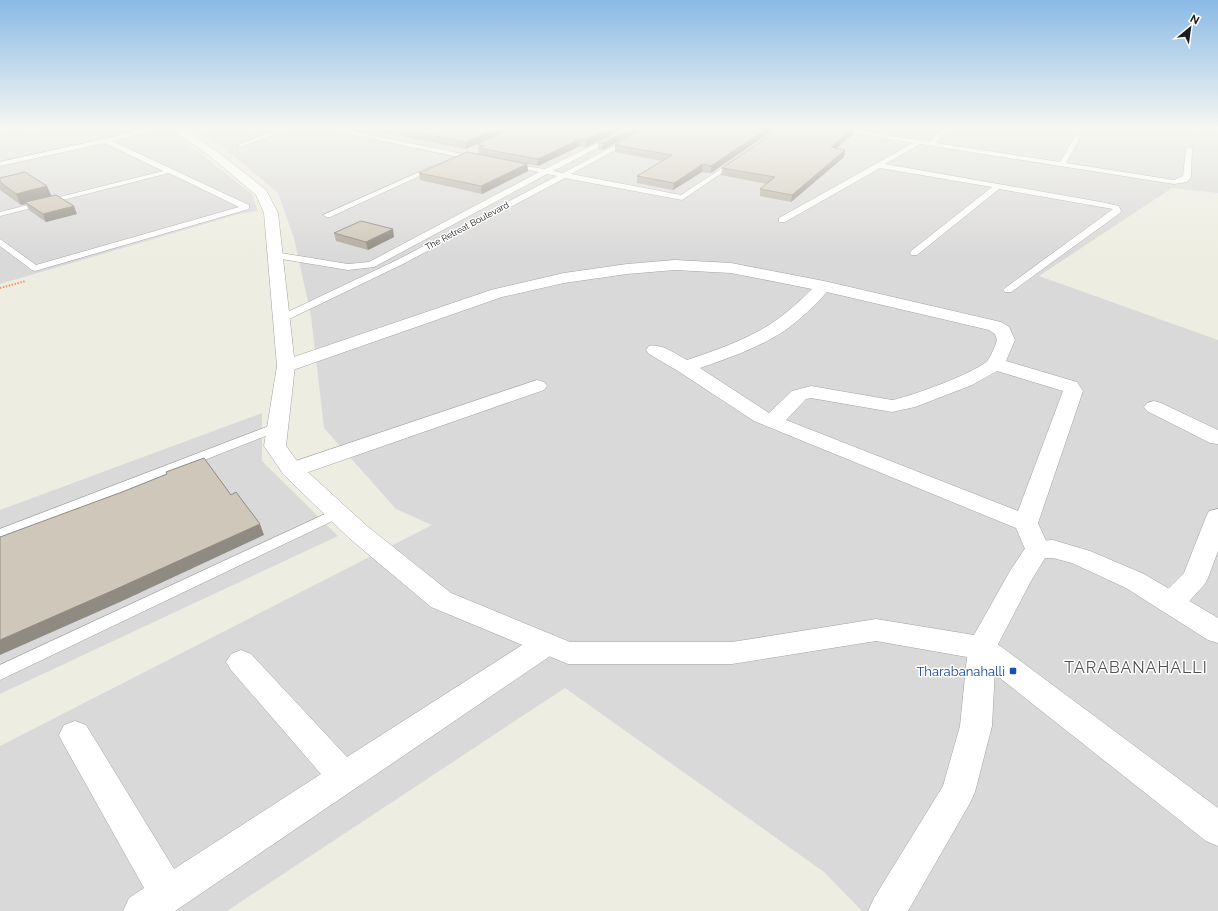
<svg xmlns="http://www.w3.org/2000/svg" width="1218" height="911" viewBox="0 0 1218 911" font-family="Raleway,sans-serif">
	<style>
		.residential { fill: #dad9d9 }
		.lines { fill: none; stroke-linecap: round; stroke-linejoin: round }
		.service-casing { stroke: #a3a3a3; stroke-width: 1 }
		.minor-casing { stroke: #a3a3a3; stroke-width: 1 }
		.tertiary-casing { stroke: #a3a3a3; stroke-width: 1 }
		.path { stroke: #ff9161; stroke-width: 2; stroke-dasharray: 1.5 1.5; stroke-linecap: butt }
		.service { fill: #fff; fill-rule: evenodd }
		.minor { fill: #fff; fill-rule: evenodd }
		.tertiary { fill: #fff; fill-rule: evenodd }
		.wall { fill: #b1aba0 }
		.shaded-wall { fill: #908b82 }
		.building { fill: #cec7ba; stroke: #908b82 }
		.transit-dot { fill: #1a4fb4; stroke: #fff; stroke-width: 1.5 }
		.labels { text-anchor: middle; stroke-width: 3; stroke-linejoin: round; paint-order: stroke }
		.far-street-label { font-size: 9px; fill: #1c1c1c; stroke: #fff }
		.near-transit-label { font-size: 13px; fill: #164399; stroke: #fff; text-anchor: end }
		.near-quarter-label { font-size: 16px; letter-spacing: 1px; fill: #4f4f4f; stroke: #fff }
	</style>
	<rect width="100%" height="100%" fill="#eeede1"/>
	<path class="residential" d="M0,129H169L252,194L258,211L239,214L0,284Z
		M194,129H1218V193L1172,188L1039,276L1218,340V911H862L824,872L565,688L227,911H0V746L432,525L396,509L324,428L311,316L294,238L278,193L233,155Z
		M262,413V461L338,536L0,694V510Z"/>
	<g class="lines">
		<g class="service-casing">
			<path id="service" d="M0,129H11L0,133Z
				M20,129H50L28,133Z
				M148,129H161L112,141L249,205V209L35,271L32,270L0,246V239L36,265L239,207L169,173L0,216V212L163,171L105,143L0,166V162Z
				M281,129H291L242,146L237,145Z
				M325,129H339L478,157L481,159L478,161Z
				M625,129H634L553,171L563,173L646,129H654L571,174L681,195L733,161L738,162L682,200L565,178L403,264L285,321L281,322L276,319L277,317L397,260L557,176L547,174L374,267L348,270L275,258L271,255L272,253L275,252L348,264L369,262L539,172L509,166V164L545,169Z
				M830,129H847L930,142L941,129H948L936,143L1060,162L1075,136L1078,134L1081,136L1066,163L1174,180L1183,176L1186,149L1189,147L1192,149L1191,177L1187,182L1174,184L920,144L885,164L1101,202L1119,206L1121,211L1120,213L1011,292H1005L1003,290L1005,288L1113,209L999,189L917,255H911L910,253L911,251L992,187L880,168L785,222H779V218L913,143Z
				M1191,129H1197L1195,133L1193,134L1190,132Z
				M435,165L439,167L437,168L330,217H327L323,215Z
				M277,423L281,424L283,427L281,430L0,540V529Z
				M338,508L343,510L345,513L343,516L0,680V665Z"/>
		</g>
		<g class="minor-casing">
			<path id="minor" d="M675,260L731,263L824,281L1001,322L1009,327L1015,340L1006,361L1077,382L1083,391L1038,523L1050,550L1046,556L1037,559L1028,556L1016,528L754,421L678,371L649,354L646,350L649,346C662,343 675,354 687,360C716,350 746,340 772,323C787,313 800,301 812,289L731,273L675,270L627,274L564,283L502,297L293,370L286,372L279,370L277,366L279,362L491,290L564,273L627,264ZM827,292L989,330L995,334L997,340C995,346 992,354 988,360C978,372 910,397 892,400L811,386L792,391L769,413L700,368C729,358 758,348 784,331C800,320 814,306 827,292ZM997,371L1063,391L1018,511L786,420L806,399L811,398L892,412L915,407L972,385Z
				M537,380L544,382L547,386L544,390L300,475L292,477L284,475L281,470L284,465Z
				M1154,401L1161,403L1218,430V444L1210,443L1147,411L1144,407L1147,403Z
				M1218,509V551L1208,578L1204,585L1181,610L1171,613L1161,610L1157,603L1161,596L1184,573L1206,517L1209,511Z
				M546,633L556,636L560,644L556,652L181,907L175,911H123L129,898L144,888L64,745L59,735L64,725L75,721L86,725L174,869L321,774L231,670L226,662L231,654L241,650L251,654L347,757L536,636Z
				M982,637L992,640L1218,808V846L1206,841L972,656L968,648L972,640Z"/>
		</g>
		<g class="tertiary-casing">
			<path id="tertiary" d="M170,129H183L218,152L266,190L278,213L295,366L286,446L300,465L367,526L451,593L570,642H732L876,619L974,635L1010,571L1028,544L1037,541L1053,540L1090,551L1144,574L1218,618V643L1208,640L1126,588L1072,563L1053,558H1045L1031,581L996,648L992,726L975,792L970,803L908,911H868L874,898L943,786L960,726L967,657L876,641L732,664H568L431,607L349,538L284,475L264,446L277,366L264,213L256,195L210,156Z"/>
		</g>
		<path class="path" d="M0,288L26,281"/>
		<use href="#service" class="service"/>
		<use href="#minor" class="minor"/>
		<use href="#tertiary" class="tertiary"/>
	</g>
	<path class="wall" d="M367,129H398L388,134Z
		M399,129H510L466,149L400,136Z
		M621,129L586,147L580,146L538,166L527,164L528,171L482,194L420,180L419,173L479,155L478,144Z
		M623,129L603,150L598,149V142Z
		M644,129H775L711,173L702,172L673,190L637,183V176L662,161L615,152V145Z
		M1160,129H1177L1176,131Z
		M853,134L837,148L845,150L844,157L791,202L760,196V189L767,184L721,175L722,168Z
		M0,178L51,196L77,214L46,222L29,210L26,204L21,205L0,190Z
		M334,233L394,237L368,250L336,241Z"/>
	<path class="shaded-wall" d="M387,129H398L388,134Z
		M495,129H510L466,149V142Z
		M608,129H621L586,147V140Z
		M630,129H642L603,150V143Z
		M766,129H775L711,173V166Z
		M853,129H854L853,134L830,154L831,147Z
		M580,139V146L538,166V159Z
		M845,150L844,157L791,202L792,195Z
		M527,164L528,171L482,194L481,186Z
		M703,164L702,172L673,190L674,183Z
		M47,186L52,197L25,202L26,204L21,205L16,194Z
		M74,206L77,214L46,222L43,214Z
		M393,229L394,237L368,250L366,242Z
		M260,524L264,535L120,602L0,655V640Z"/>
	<path class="building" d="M399,129H495L466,142Z
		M512,129H608L586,140L580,139L538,159L479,148L484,146L478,144Z
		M623,129H630L603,143L598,142Z
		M644,129H766L711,166L703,164L674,183L637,176L672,155L615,145Z
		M779,129H853L831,147L845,150L792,195L760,189L775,177L722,168Z
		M467,152L527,164L481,186L419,173Z
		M25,172L47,186L16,194L0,182V178Z
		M56,195L74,206L43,214L25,202Z
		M361,221L393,229L366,242L334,233Z
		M204,458L231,495L236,492L260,524L114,590L0,640V537L122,492L167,474L166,472Z"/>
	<linearGradient id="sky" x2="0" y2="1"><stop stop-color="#8abae5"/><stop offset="0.5" stop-color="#f7f7f2"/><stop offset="1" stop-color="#f7f7f2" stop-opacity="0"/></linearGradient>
	<rect width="1218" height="257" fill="url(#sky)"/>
	<rect class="transit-dot" x="1009" y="667" width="8" height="8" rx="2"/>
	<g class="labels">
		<g class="far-street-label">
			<text transform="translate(467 226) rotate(-28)" y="3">The Retreat Boulevard</text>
		</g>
		<g class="near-transit-label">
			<text x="1005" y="676">Tharabanahalli</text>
		</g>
		<g class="near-quarter-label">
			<text x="1136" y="673">TARABANAHALLI</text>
		</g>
	</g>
	<g transform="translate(1190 28) rotate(29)" stroke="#ffffff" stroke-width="3" paint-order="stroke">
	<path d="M0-3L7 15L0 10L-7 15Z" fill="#1c1c1c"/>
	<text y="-6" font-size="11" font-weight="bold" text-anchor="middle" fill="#1c1c1c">N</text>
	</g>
</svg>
